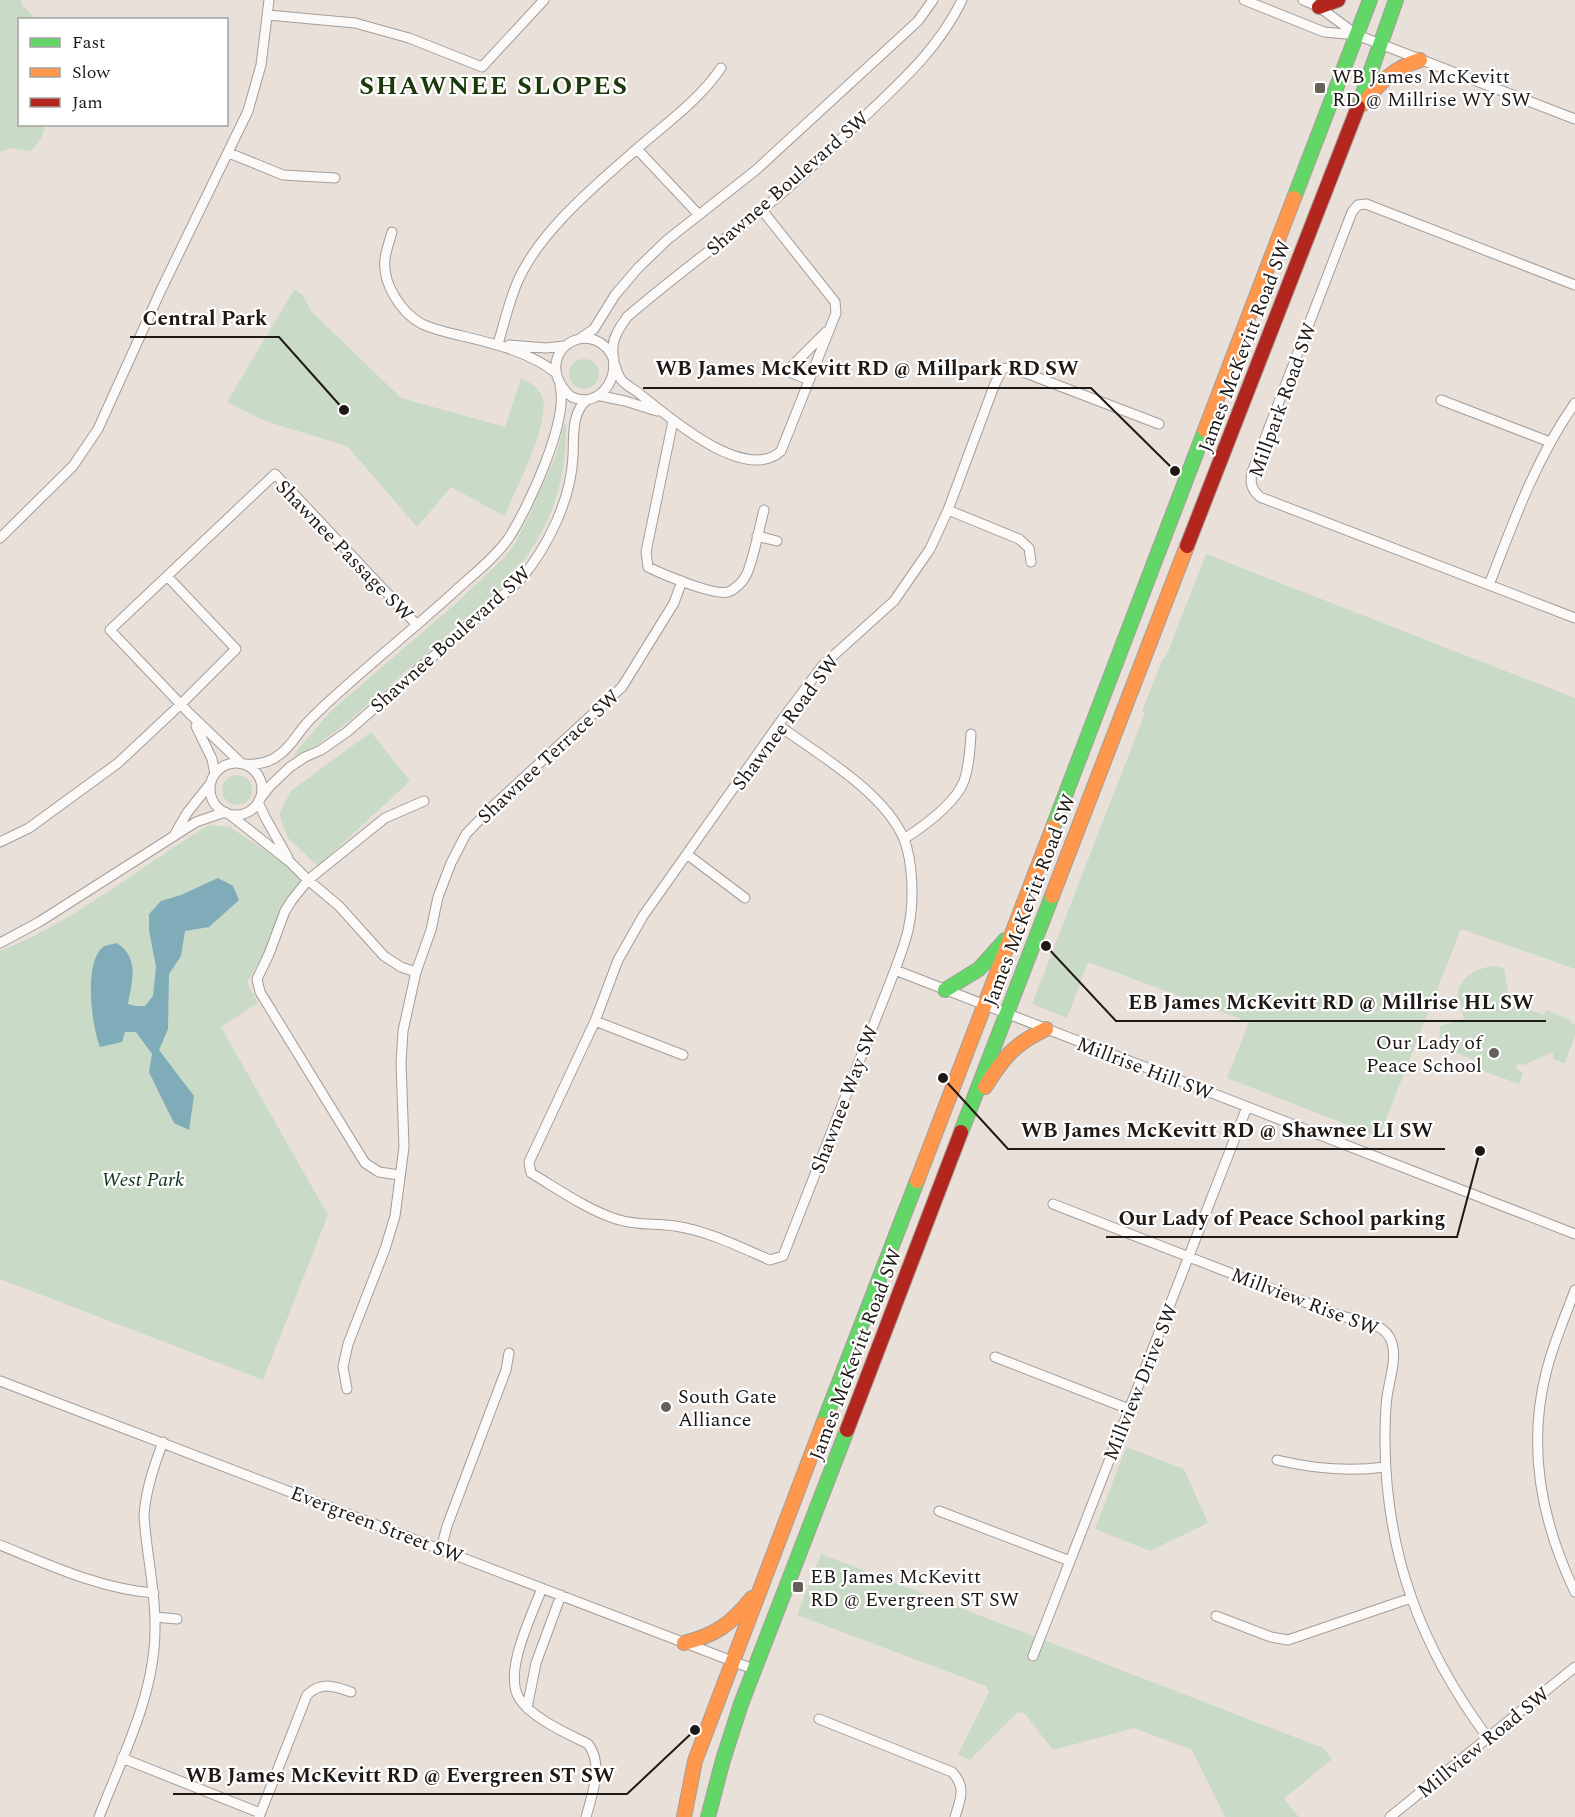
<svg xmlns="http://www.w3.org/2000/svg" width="1575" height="1817" viewBox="0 0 1575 1817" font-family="Spectral,serif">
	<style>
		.green { fill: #c9dbc6 }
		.water { fill: #80acba }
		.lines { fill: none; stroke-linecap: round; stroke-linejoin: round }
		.street-casing { stroke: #a49d98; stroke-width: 11 }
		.fast-casing { stroke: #a49d98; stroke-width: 16 }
		.slow-casing { stroke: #a49d98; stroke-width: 16 }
		.jam-casing { stroke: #a49d98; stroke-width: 16 }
		.street { stroke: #fcfaf9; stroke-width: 9 }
		.fast { stroke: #63d668; stroke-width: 14 }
		.slow { stroke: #ff974d; stroke-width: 14 }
		.jam { stroke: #b3261e; stroke-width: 14 }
		.poi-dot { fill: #665f5a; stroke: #fff; stroke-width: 2 }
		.labels { text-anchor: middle; stroke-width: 4.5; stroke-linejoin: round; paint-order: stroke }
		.poi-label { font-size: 20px; fill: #1f1915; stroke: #fff; text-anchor: start }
		.street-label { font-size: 20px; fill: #1f1915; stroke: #fff }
		.park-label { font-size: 20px; font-style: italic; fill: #0c3218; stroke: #fff }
		.district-label { font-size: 26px; font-weight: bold; letter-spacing: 1.5px; fill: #1b390b; stroke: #fff }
		.leader { fill: none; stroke: #1f1915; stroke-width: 2 }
		.callout-dot { fill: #1f1915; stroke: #fff; stroke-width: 2 }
		.callout-label { font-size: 21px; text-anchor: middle; font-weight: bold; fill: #1f1915; stroke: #fff; stroke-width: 4.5; stroke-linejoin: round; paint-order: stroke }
	</style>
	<rect width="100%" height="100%" fill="#e9e0d9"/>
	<path class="green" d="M0,0H21L22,5L36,19L20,20V124L46,125L41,138L31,151L10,148L0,152Z
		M294,290L302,294L311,311L401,398L505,427L521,378C529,382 539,388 542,396C552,421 515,491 504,516L451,487L417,527L347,446L265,421L227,402Z
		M569 374a15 15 0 1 1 30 0a15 15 0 1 1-30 0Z
		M564,424H566C567,494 544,544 495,593L343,726L318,744L296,756L294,754L330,712L454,605L503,559L514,545L530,514L556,455Z
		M1206,554L1575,698V969L1461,929L1379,1137L1227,1078L1249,1022L1088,962L1067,1018L1032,1004L1145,713L1142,711L1163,658L1166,657Z
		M371,732L410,781L318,866L288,838L279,814L291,791Z
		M222 790a15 15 0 1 1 30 0a15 15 0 1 1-30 0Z
		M209,825L230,827L306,878L247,982L258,1003L221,1027L328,1215L263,1380L0,1279V951C76,921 139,867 209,825Z
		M1494,966L1504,968L1510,1005L1519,1006L1544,1015L1546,1010L1570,1020V1022L1575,1025V1035L1565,1063L1553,1059V1052L1524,1065L1518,1064L1516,1068L1523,1073L1519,1084L1475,1068L1477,1061L1439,1046L1440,1026L1464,1019C1462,1011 1458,1002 1458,994C1458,977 1480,967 1494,966Z
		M1126,1447L1184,1469L1208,1523L1150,1551L1095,1529Z
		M821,1554L1323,1748L1332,1759L1284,1799L1299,1817H1225L1192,1750L1134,1728L1053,1750L1025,1714L1018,1712L970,1760L958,1754L989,1692L986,1686L797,1615Z"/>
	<path class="water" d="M218,878L233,886L239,900L209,927L185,931L181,956L169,974L168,1029L159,1050L194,1096L189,1130L174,1123L164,1103L149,1072L152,1054L136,1032H125L122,1042L100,1047C92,1027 83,963 103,947C106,945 113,944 117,943C140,959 132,980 128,1004L135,1006H145L153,996L156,967L149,930V914L161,901L181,895Z"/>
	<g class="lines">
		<g class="street-casing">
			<path id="street" d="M1244,0L1324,32L1357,35L1575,119
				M1303,0L1319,7L1357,35
				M268,15L355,23L409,38L482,67L544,0
				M637,149L699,215
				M229,153L283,175L335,178
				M392,232C390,240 386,250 385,259C382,283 401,313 422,324C435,330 449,333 462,336C495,344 530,352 556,373
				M1575,285L1366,204L1358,205L1352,212L1252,472C1250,483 1251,489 1260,497L1575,618
				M582,337L594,329L615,295L638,268L667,240L756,170L918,21L933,0
				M498,344C504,324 509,302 517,283C539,231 597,184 639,147C668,122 699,100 721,68
				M509,345L546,348L564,346
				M614,360C596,317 540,345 560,383C563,388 567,394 572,397C591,406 609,392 613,373C615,364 612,355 613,346C614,335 621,326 627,317C673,277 722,242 769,204C802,177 833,147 863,118C901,82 939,48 962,0
				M615,365C616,369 618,374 620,378C624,385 635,389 641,395C669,417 745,484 781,451L836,313L835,302L762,210
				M809,380L787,371L826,332
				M601,396L625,401L657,411
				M1441,400L1550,442
				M673,421L646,552L648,567C662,574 714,596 728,592C734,590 742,583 745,577C752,568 760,524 764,510
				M948,510L1019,539L1029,548L1031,562
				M757,536L777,541
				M0,538L73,466L98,429L161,290L248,111L261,65L269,0
				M1489,585C1513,523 1536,458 1575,403
				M778,725C818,754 884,792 904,839C913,862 914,901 909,925C907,940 900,955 895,970L783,1256L770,1260C740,1247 708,1231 675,1226C653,1223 638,1226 616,1219C586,1209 558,1189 531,1173L529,1162L595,1021L618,960L643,916L778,725L823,665L894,601L930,549L948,510L994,386L1002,369L1010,367L1159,424
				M196,726L212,759L215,774
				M241,763L189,713L110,630L275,474L417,625
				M210 789a26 26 0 1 1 52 0a26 26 0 1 1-52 0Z
				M245,764C258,765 269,763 279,755C291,747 297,734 306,724C312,717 319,711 325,705C367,666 411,631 453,593C471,576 493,560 508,539C528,509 569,420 560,386
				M259,800L270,786L290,767L305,757L321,750L347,732L521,579C548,546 571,500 573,456C574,439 571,412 587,400
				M258,802L265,817L288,858
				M229,814L291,863L308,880L339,906L384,956L401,967L416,972L431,930L438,897L451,863L466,834L493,806L622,687L674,603L682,581
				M175,834L187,813L210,784
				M904,839C924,826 955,804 964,781C969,766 970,750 971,734
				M0,842L29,828L118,763L181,704L236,649L167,576
				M688,855L745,898
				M0,943L39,922L196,822L225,812
				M895,970L1575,1234
				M595,1021L683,1055
				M399,1175L379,1172L365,1163L260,992L257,979L269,954L285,911L292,900L308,880L385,818L424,801
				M1053,1204L1338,1315C1356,1321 1386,1321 1392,1343C1397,1359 1389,1381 1387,1397C1385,1412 1385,1427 1385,1442C1386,1555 1421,1648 1488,1738
				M1575,1290C1565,1317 1553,1344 1546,1373C1527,1448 1542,1523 1575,1592
				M995,1357L1129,1409
				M0,1381L753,1669
				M347,1389L343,1367L348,1344L385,1249L395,1216L404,1147L401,1063L403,1031L416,972
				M1277,1460C1314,1469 1347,1472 1385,1467
				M939,1511L1070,1561
				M0,1545C50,1565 100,1589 154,1593
				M441,1549L447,1526L506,1370L509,1353
				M542,1588C532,1615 503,1672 519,1698C530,1717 568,1734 588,1744C604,1764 592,1795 586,1817
				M1216,1616L1271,1637L1288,1640L1411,1598
				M155,1617L177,1619
				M1033,1656L1247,1107
				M527,1708L536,1663L561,1595
				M819,1719L952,1772C967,1787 960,1800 955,1817
				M122,1758L260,1813
				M99,1817C122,1757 155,1695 155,1629C156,1591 146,1553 144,1515C146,1489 154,1466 163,1442
				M259,1817L307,1695C321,1681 334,1686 351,1692
				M1390,1817L1575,1667"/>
		</g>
		<g class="fast-casing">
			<path id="fast" d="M1358,107L1396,0
				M1294,198L1370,0
				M1053,827L1205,430
				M945,990L979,969L1005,940
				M961,1132L1052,896
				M823,1424L917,1181
				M708,1817L723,1760L741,1704L847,1430"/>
		</g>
		<g class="slow-casing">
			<path id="slow" d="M1363,104C1379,83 1394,68 1420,60
				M1205,430L1294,198
				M1052,896L1187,546
				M985,1087C1003,1058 1014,1044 1046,1029
				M917,1181L1053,827
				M684,1643C716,1635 731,1624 752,1598
				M684,1817L695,1761L823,1424"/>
		</g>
		<g class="jam-casing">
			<path id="jam" d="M1319,7L1338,0
				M1187,546L1358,107
				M847,1430L961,1132"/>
		</g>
		<use href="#street" class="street"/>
		<use href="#fast" class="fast"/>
		<use href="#slow" class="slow"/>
		<use href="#jam" class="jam"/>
	</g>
	<g class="poi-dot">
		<rect x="1314" y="82" width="12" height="12" rx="3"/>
		<circle cx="1494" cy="1053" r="6"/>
		<circle cx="666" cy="1407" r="6"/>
		<rect x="792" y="1581" width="12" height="12" rx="3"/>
	</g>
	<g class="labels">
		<g class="poi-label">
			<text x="1332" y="83">WB James McKevitt<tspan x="1332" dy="23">RD @ Millrise WY SW</tspan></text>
			<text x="1482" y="1049" text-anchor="end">Our Lady of<tspan x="1482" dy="23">Peace School</tspan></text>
			<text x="678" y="1403">South Gate<tspan x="678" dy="23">Alliance</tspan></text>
			<text x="810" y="1583">EB James McKevitt<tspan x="810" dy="23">RD @ Evergreen ST SW</tspan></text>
		</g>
		<g class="street-label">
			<text transform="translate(787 183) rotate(-41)" y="7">Shawnee Boulevard SW</text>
			<text transform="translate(1244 346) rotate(-69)" y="7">James McKevitt Road SW</text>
			<text transform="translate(1282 400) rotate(-70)" y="7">Millpark Road SW</text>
			<text transform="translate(345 550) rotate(46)" y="7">Shawnee Passage SW</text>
			<text transform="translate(450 639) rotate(-42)" y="7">Shawnee Boulevard SW</text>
			<text transform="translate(785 722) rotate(-53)" y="7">Shawnee Road SW</text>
			<text transform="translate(548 756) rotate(-43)" y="7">Shawnee Terrace SW</text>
			<text transform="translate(1029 900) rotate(-69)" y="7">James McKevitt Road SW</text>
			<text transform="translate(1145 1068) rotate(21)" y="7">Millrise Hill SW</text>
			<text transform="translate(844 1099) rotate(-69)" y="7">Shawnee Way SW</text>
			<text transform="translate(1305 1301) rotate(21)" y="7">Millview Rise SW</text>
			<text transform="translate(855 1354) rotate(-69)" y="7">James McKevitt Road SW</text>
			<text transform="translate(1140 1382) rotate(-68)" y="7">Millview Drive SW</text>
			<text transform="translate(377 1524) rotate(21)" y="7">Evergreen Street SW</text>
			<text transform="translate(1483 1742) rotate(-39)" y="7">Millview Road SW</text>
		</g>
		<g class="park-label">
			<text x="143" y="1186">West Park</text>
		</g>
		<g class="district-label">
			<text x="494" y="94">SHAWNEE SLOPES</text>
		</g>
	</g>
	<path class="leader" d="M344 410L279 337H130M1175 471L1091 388H643M1046 946L1116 1021H1546M943 1078L1008 1149H1445M1480 1151L1457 1237H1106M695 1730L627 1794H173"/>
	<g class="callout-dot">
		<circle cx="344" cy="410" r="6"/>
		<circle cx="1175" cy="471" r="6"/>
		<circle cx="1046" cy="946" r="6"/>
		<circle cx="943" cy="1078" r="6"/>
		<circle cx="1480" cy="1151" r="6"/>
		<circle cx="695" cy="1730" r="6"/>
	</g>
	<g class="callout-label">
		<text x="205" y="325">Central Park</text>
		<text x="867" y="375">WB James McKevitt RD @ Millpark RD SW</text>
		<text x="1331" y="1009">EB James McKevitt RD @ Millrise HL SW</text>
		<text x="1227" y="1137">WB James McKevitt RD @ Shawnee LI SW</text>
		<text x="1282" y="1225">Our Lady of Peace School parking</text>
		<text x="400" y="1782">WB James McKevitt RD @ Evergreen ST SW</text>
	</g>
	<rect x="18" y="18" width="210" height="108" fill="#ffffff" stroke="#a5a3a1" stroke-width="1.5"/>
	<rect x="30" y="38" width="30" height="9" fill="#63d668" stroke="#a5a3a1" stroke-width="1.5"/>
	<text x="72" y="48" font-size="18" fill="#1f1915">Fast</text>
	<rect x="30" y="68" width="30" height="9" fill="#ff974d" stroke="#a5a3a1" stroke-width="1.5"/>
	<text x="72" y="78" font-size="18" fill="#1f1915">Slow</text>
	<rect x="30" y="98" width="30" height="9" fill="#b3261e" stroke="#a5a3a1" stroke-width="1.5"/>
	<text x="72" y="108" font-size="18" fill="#1f1915">Jam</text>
</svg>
